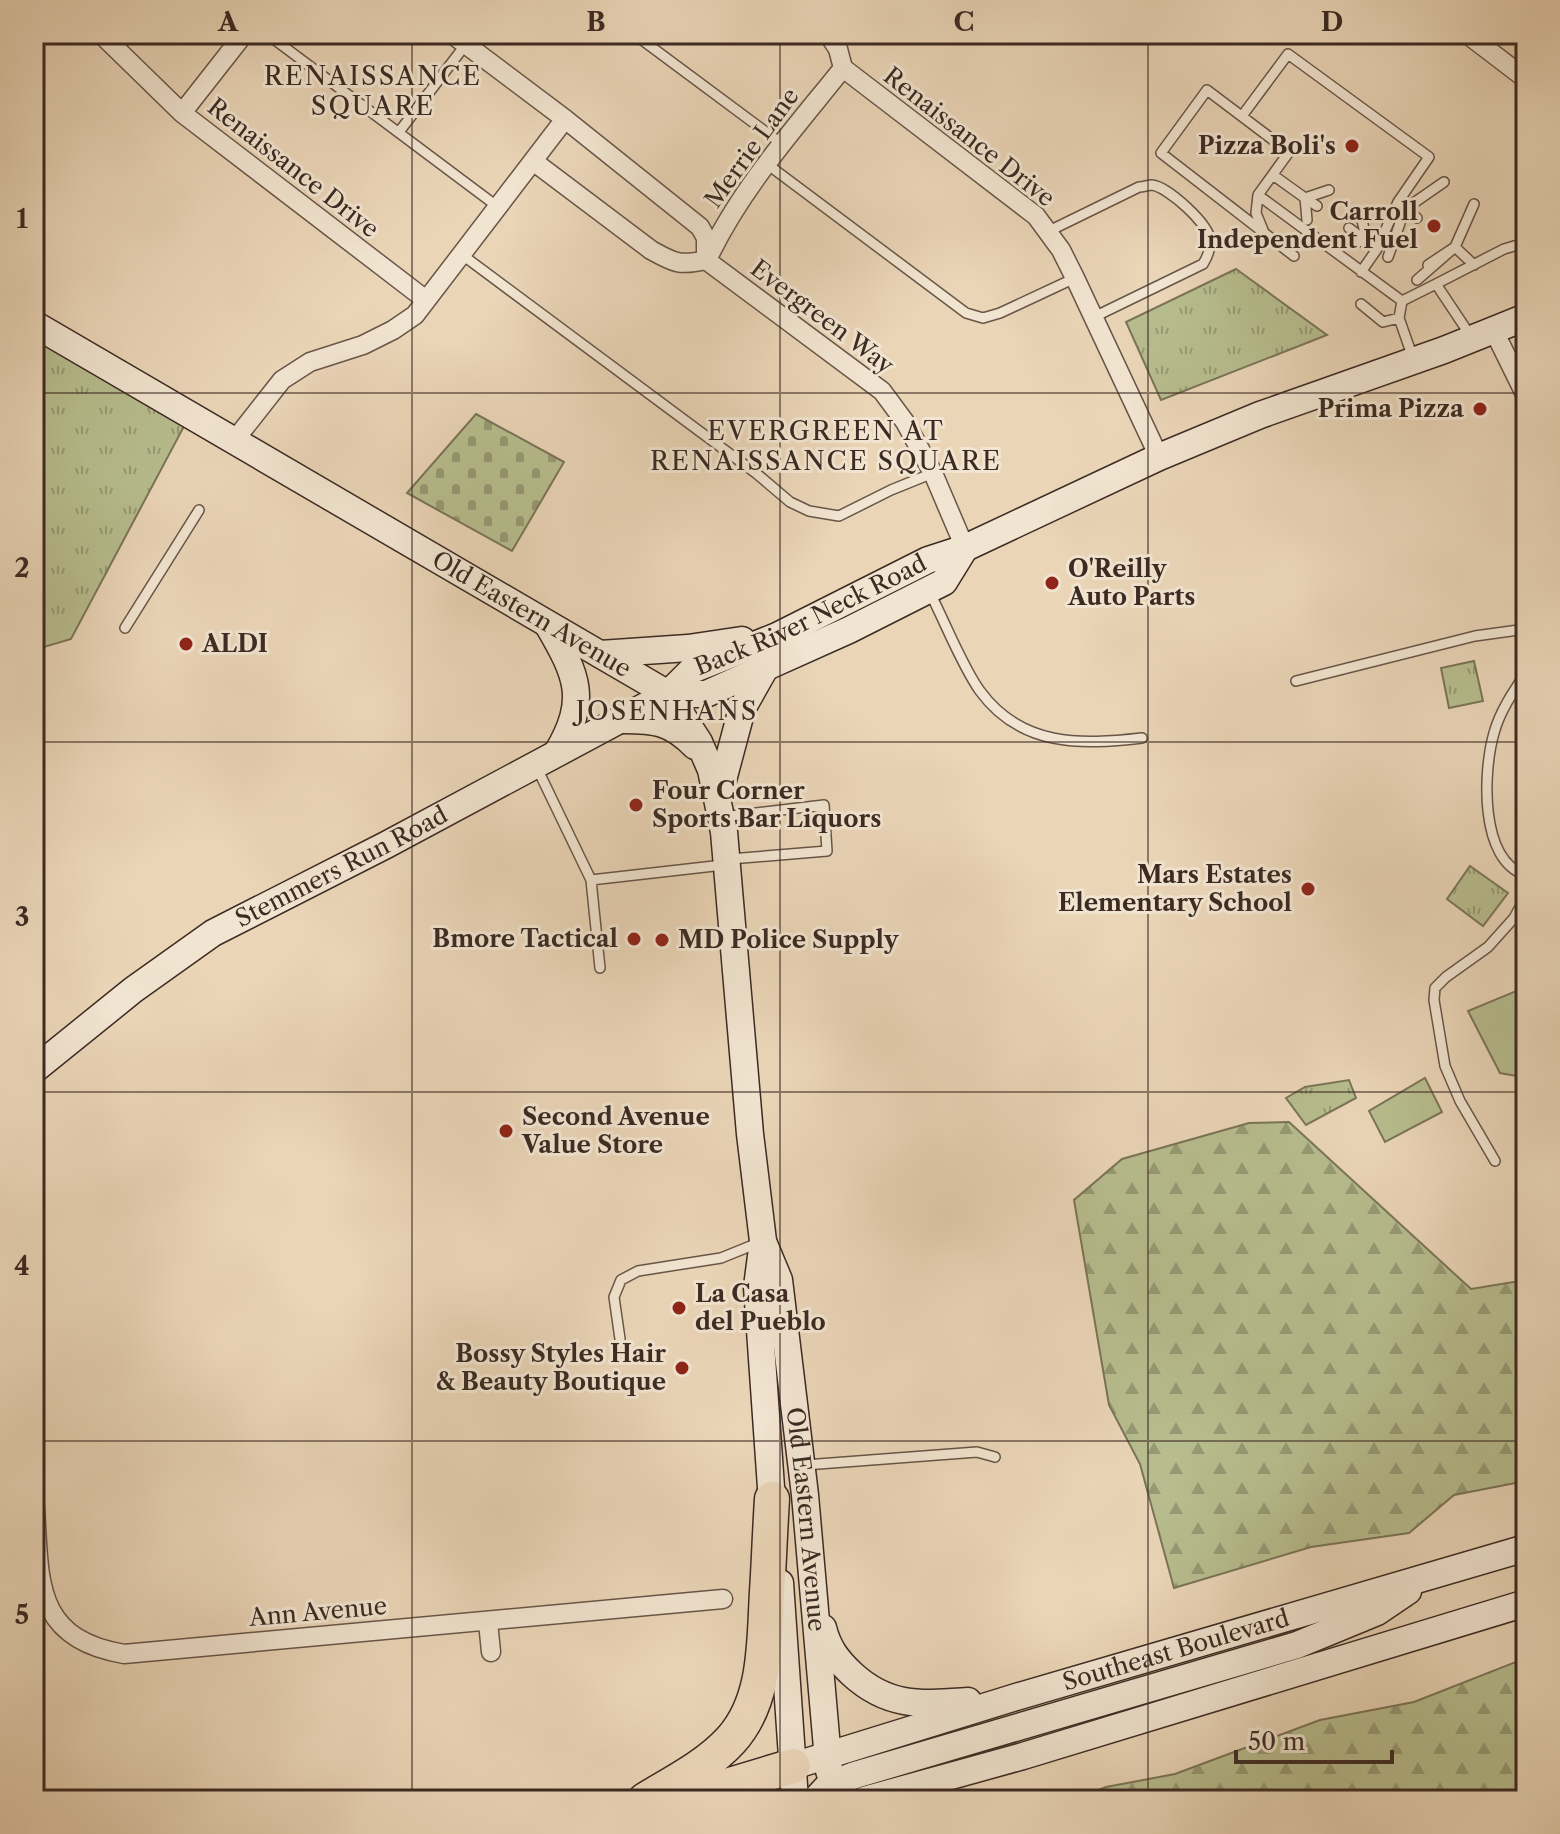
<svg xmlns="http://www.w3.org/2000/svg" width="1560" height="1834" viewBox="0 0 1560 1834" font-family="'Libre Caslon Text',serif">
	<style>
		.grass { fill: url(#grass-tufts); stroke: #7a7458; stroke-width: 2 }
		.forest { fill: url(#forest-firs); stroke: #7a7458; stroke-width: 2 }
		.cemetery { fill: url(#cemetery-stones); stroke: #7a7458; stroke-width: 2 }
		.garden { fill: #b7bd8e; stroke: #7a7458; stroke-width: 2 }
		.lines { fill: none; stroke-linecap: round; stroke-linejoin: round }
		.lane-casing { stroke: #685548; stroke-width: 12 }
		.street-casing { stroke: #685548; stroke-width: 21 }
		.secondary-casing { stroke: #3c2a23; stroke-width: 29 }
		.highway-casing { stroke: #3c2a23; stroke-width: 37 }
		.lane { stroke: #f1e4d0; stroke-width: 9 }
		.street { stroke: #f1e4d0; stroke-width: 18 }
		.secondary { stroke: #f1e4d0; stroke-width: 26 }
		.highway { stroke: #ead5b7; stroke-width: 34 }
		.grid { fill: none; stroke: #3c2a23; stroke-width: 2; stroke-opacity: 0.55 }
		.poi-dot { fill: #8f2418; stroke: #f1e4d0; stroke-width: 3 }
		.labels { text-anchor: middle; stroke-width: 6; stroke-linejoin: round; paint-order: stroke }
		.street-label { font-size: 24px; fill: #3c2a23; stroke: #f1e4d0 }
		.poi-label { font-size: 24px; font-weight: bold; fill: #3c2a23; stroke: #f1e4d0; text-anchor: end }
		.neighbourhood-label { font-size: 26px; letter-spacing: 2px; fill: #3c2a23; stroke: #f1e4d0 }
		.neatline { fill: none; stroke: #3c2a23; stroke-width: 3 }
		.grid-label { font-size: 26px; text-anchor: middle; font-weight: bold; fill: #3c2a23 }
	</style>
	<defs>
		<pattern id="grass-tufts" width="24" height="20" patternUnits="userSpaceOnUse" patternTransform="scale(2)"><rect width="24" height="20" fill="#b7bd8e"/><path d="M3 7l-1-3M5 7V3M7 7l1-3M15 17l-1-3M17 17v-4M19 17l1-3" fill="none" stroke="#969a74"/></pattern>
		<pattern id="forest-firs" width="22" height="20" patternUnits="userSpaceOnUse" patternTransform="scale(2)"><rect width="22" height="20" fill="#b7bd8e"/><path d="M5 1l3.5 6h-7zM16 11l3.5 6h-7z" fill="#969a74"/></pattern>
		<pattern id="cemetery-stones" width="16" height="16" patternUnits="userSpaceOnUse" patternTransform="scale(2)"><rect width="16" height="16" fill="#b7bd8e"/><path d="M2 7V4a2 2 0 0 1 4 0v3zM10 15v-3a2 2 0 0 1 4 0v3z" fill="#969a74"/></pattern>
	</defs>
	<rect width="100%" height="100%" fill="#ead5b7"/>
	<filter id="stains"><feTurbulence type="fractalNoise" baseFrequency=".0025" numOctaves="4"/><feColorMatrix values="0 0 0 0 .2 0 0 0 0 .09 0 0 0 0 .02 0 0 0 .5 -.17"/></filter>
	<radialGradient id="worn" r=".72"><stop offset=".6" stop-color="#630" stop-opacity="0"/><stop offset="1" stop-color="#630" stop-opacity=".3"/></radialGradient>
	<path class="grass" d="M1236,269L1327,335L1161,400L1126,322Z
		M34,323L190,415L71,639L34,650Z
		M1474,661L1483,701L1449,708L1441,668Z
		M1470,866L1508,893L1483,926L1447,899Z
		M1349,1080L1356,1098L1306,1125L1286,1098L1305,1087Z"/>
	<path class="forest" d="M1289,1122L1471,1289L1526,1280V1481L1454,1495L1409,1533L1311,1547L1174,1588L1140,1464L1109,1405L1074,1200L1122,1159L1249,1123Z
		M1526,1658V1800H1074L1106,1787L1175,1774L1320,1720L1414,1702Z"/>
	<path class="cemetery" d="M476,414L564,462L512,551L407,493Z"/>
	<path class="garden" d="M1526,987V1075L1522,1077L1500,1073L1468,1011Z
		M1425,1078L1442,1112L1385,1142L1369,1111Z"/>
	<g class="lines">
		<g class="lane-casing">
			<path id="lane" d="M267,34L498,207
				M634,34L782,144
				M1242,116L1288,54L1429,157L1398,202L1417,218
				M399,132L466,44
				M767,164L966,313L983,318L1000,313L1075,278
				M1273,175L1305,198L1307,220
				M1258,195L1256,213L1263,230
				M1474,204L1455,247L1474,265
				M1317,206L1305,198L1329,190
				M1349,228L1377,249L1361,272
				M1049,231L1139,187C1144,187 1148,185 1152,185C1168,187 1209,224 1210,240C1211,249 1208,256 1203,264L1094,317
				M1338,243L1367,241L1360,212
				M1377,249L1398,202
				M461,254L757,474L790,502L809,511L839,516L891,490L933,473
				M1294,256L1161,153L1207,90L1289,152L1258,195L1402,301
				M1388,257L1405,209L1444,182
				M1417,280L1455,247L1428,265
				M1436,284L1504,249L1521,244L1526,251
				M1361,304L1383,322L1399,318
				M1413,358L1399,318L1402,301L1436,284L1472,338
				M930,593C945,622 962,666 980,691C1021,747 1081,745 1142,738
				M125,628L199,510
				M1526,673C1513,692 1500,711 1494,733C1483,771 1479,861 1526,875
				M1296,681L1475,636L1526,629
				M537,768L591,880L723,865
				M722,817L824,805L827,851L730,859
				M591,880L600,968
				M1495,1161L1460,1101L1445,1066L1434,1000L1435,988L1446,977L1488,947L1514,918L1526,896
				M620,1339L614,1297L621,1280L638,1271L721,1258L758,1243
				M805,1465L977,1452L995,1457"/>
		</g>
		<g class="street-casing">
			<path id="street" d="M101,34L182,113L426,300
				M452,34L565,119L700,227L706,238V260
				M828,34L838,49L843,68L1036,216L1061,250L1075,278L1159,457
				M1467,34L1526,79
				M182,113L244,34
				M533,161L651,250C674,263 680,266 706,260L882,391L905,422L933,473L965,548
				M708,258C741,188 795,128 843,68
				M1494,331L1526,396
				M234,441L282,380L310,362L363,345L393,330L415,315L565,119
				M34,1496C41,1573 28,1638 124,1654L723,1599
				M488,1622L491,1652"/>
		</g>
		<g class="secondary-casing">
			<g id="secondary">
				<path id="s1" d="M34,324L668,694L699,742L711,770L724,832L750,1134L763,1241L757,1287L773,1516"/>
				<path d="M548,625C577,675 589,699 557,753"/>
				<path d="M600,654L688,648L742,640"/>
				<path d="M668,694H706L849,630L944,582L965,548"/>
				<path d="M623,720C656,720 671,722 695,746"/>
				<path d="M719,795L742,709L764,670"/>
				<path id="s2" d="M34,1070L133,990L213,933L386,845L668,694L692,670L777,636L928,560L965,548L1159,457L1260,415L1444,350L1526,317"/>
				<path id="s3" d="M764,1244L779,1280L805,1495L829,1771"/>
				<path d="M780,1583L795,1800"/>
				<path d="M823,1628C828,1648 837,1660 852,1674C889,1708 922,1704 968,1701"/>
				<path id="s4" d="M793,1766L1016,1697L1526,1548"/>
				<path d="M815,1800L829,1785L855,1775L1297,1645L1377,1612L1408,1591"/>
				<path d="M864,1800L1023,1756L1526,1603"/>
			</g>
		</g>
		<g class="highway-casing">
			<path id="highway" d="M645,1800C675,1782 707,1766 731,1740C767,1700 764,1642 767,1592C769,1561 770,1530 772,1499
				M680,1800L793,1766"/>
		</g>
		<use href="#lane" class="lane"/>
		<use href="#street" class="street"/>
		<use href="#secondary" class="secondary"/>
		<use href="#highway" class="highway"/>
	</g>
	<path class="grid" d="M412,34V1800M780,34V1800M1148,34V1800M34,393H1526M34,742H1526M34,1092H1526M34,1441H1526"/>
	<g class="poi-dot">
		<circle cx="1352" cy="146" r="8"/>
		<circle cx="1434" cy="226" r="8"/>
		<circle cx="1480" cy="409" r="8"/>
		<circle cx="1052" cy="583" r="8"/>
		<circle cx="186" cy="644" r="8"/>
		<circle cx="636" cy="805" r="8"/>
		<circle cx="1308" cy="889" r="8"/>
		<circle cx="634" cy="939" r="8"/>
		<circle cx="662" cy="940" r="8"/>
		<circle cx="506" cy="1131" r="8"/>
		<circle cx="679" cy="1308" r="8"/>
		<circle cx="682" cy="1368" r="8"/>
	</g>
	<g class="labels">
		<g class="street-label">
			<text transform="translate(969 137) rotate(38)" y="8">Renaissance Drive</text>
			<text transform="translate(752 148) rotate(-54)" y="8">Merrie Lane</text>
			<text transform="translate(293 168) rotate(38)" y="8">Renaissance Drive</text>
			<text transform="translate(822 317) rotate(37)" y="8">Evergreen Way</text>
			<text dy="8" stroke="none"><textPath href="#s1" startOffset="576">Old Eastern Avenue</textPath></text>
			<text dy="8" stroke="none"><textPath href="#s2" startOffset="904">Back River Neck Road</textPath></text>
			<text dy="8" stroke="none"><textPath href="#s2" startOffset="370">Stemmers Run Road</textPath></text>
			<text dy="8" stroke="none"><textPath href="#s3" startOffset="280">Old Eastern Avenue</textPath></text>
			<text transform="translate(318 1612) rotate(-5)" y="8">Ann Avenue</text>
			<text dy="8" stroke="none"><textPath href="#s4" startOffset="400">Southeast Boulevard</textPath></text>
		</g>
		<g class="poi-label">
			<text x="1336" y="154">Pizza Boli's</text>
			<text x="1418" y="220">Carroll<tspan x="1418" dy="28">Independent Fuel</tspan></text>
			<text x="1464" y="417">Prima Pizza</text>
			<text x="1068" y="577" text-anchor="start">O'Reilly<tspan x="1068" dy="28">Auto Parts</tspan></text>
			<text x="202" y="652" text-anchor="start">ALDI</text>
			<text x="652" y="799" text-anchor="start">Four Corner<tspan x="652" dy="28">Sports Bar Liquors</tspan></text>
			<text x="1292" y="883">Mars Estates<tspan x="1292" dy="28">Elementary School</tspan></text>
			<text x="618" y="947">Bmore Tactical</text>
			<text x="678" y="948" text-anchor="start">MD Police Supply</text>
			<text x="522" y="1125" text-anchor="start">Second Avenue<tspan x="522" dy="28">Value Store</tspan></text>
			<text x="695" y="1302" text-anchor="start">La Casa<tspan x="695" dy="28">del Pueblo</tspan></text>
			<text x="666" y="1362">Bossy Styles Hair<tspan x="666" dy="28">&amp; Beauty Boutique</tspan></text>
		</g>
		<g class="neighbourhood-label">
			<text x="373" y="85">RENAISSANCE<tspan x="373" dy="30">SQUARE</tspan></text>
			<text x="826" y="440">EVERGREEN AT<tspan x="826" dy="30">RENAISSANCE SQUARE</tspan></text>
			<text x="667" y="720">JOSENHANS</text>
		</g>
	</g>
	<rect width="1560" height="1834" fill="none" stroke="#ead5b7" stroke-width="88"/>
	<path d="M1236 1750v12h156v-12" fill="none" stroke="#3c2a23" stroke-width="4"/>
	<text x="1248" y="1750" font-size="24" fill="#3c2a23" stroke="#f1e4d0" stroke-width="6" paint-order="stroke">50 m</text>
	<rect x="44" y="44" width="1472" height="1746" class="neatline"/>
	<g class="grid-label">
		<text x="228" y="31">A</text>
		<text x="596" y="31">B</text>
		<text x="964" y="31">C</text>
		<text x="1332" y="31">D</text>
		<text x="22" y="228">1</text>
		<text x="22" y="577">2</text>
		<text x="22" y="926">3</text>
		<text x="22" y="1275">4</text>
		<text x="22" y="1624">5</text>
	</g>
	<rect width="100%" height="100%" filter="url(#stains)"/>
	<rect width="100%" height="100%" fill="url(#worn)"/>
</svg>
